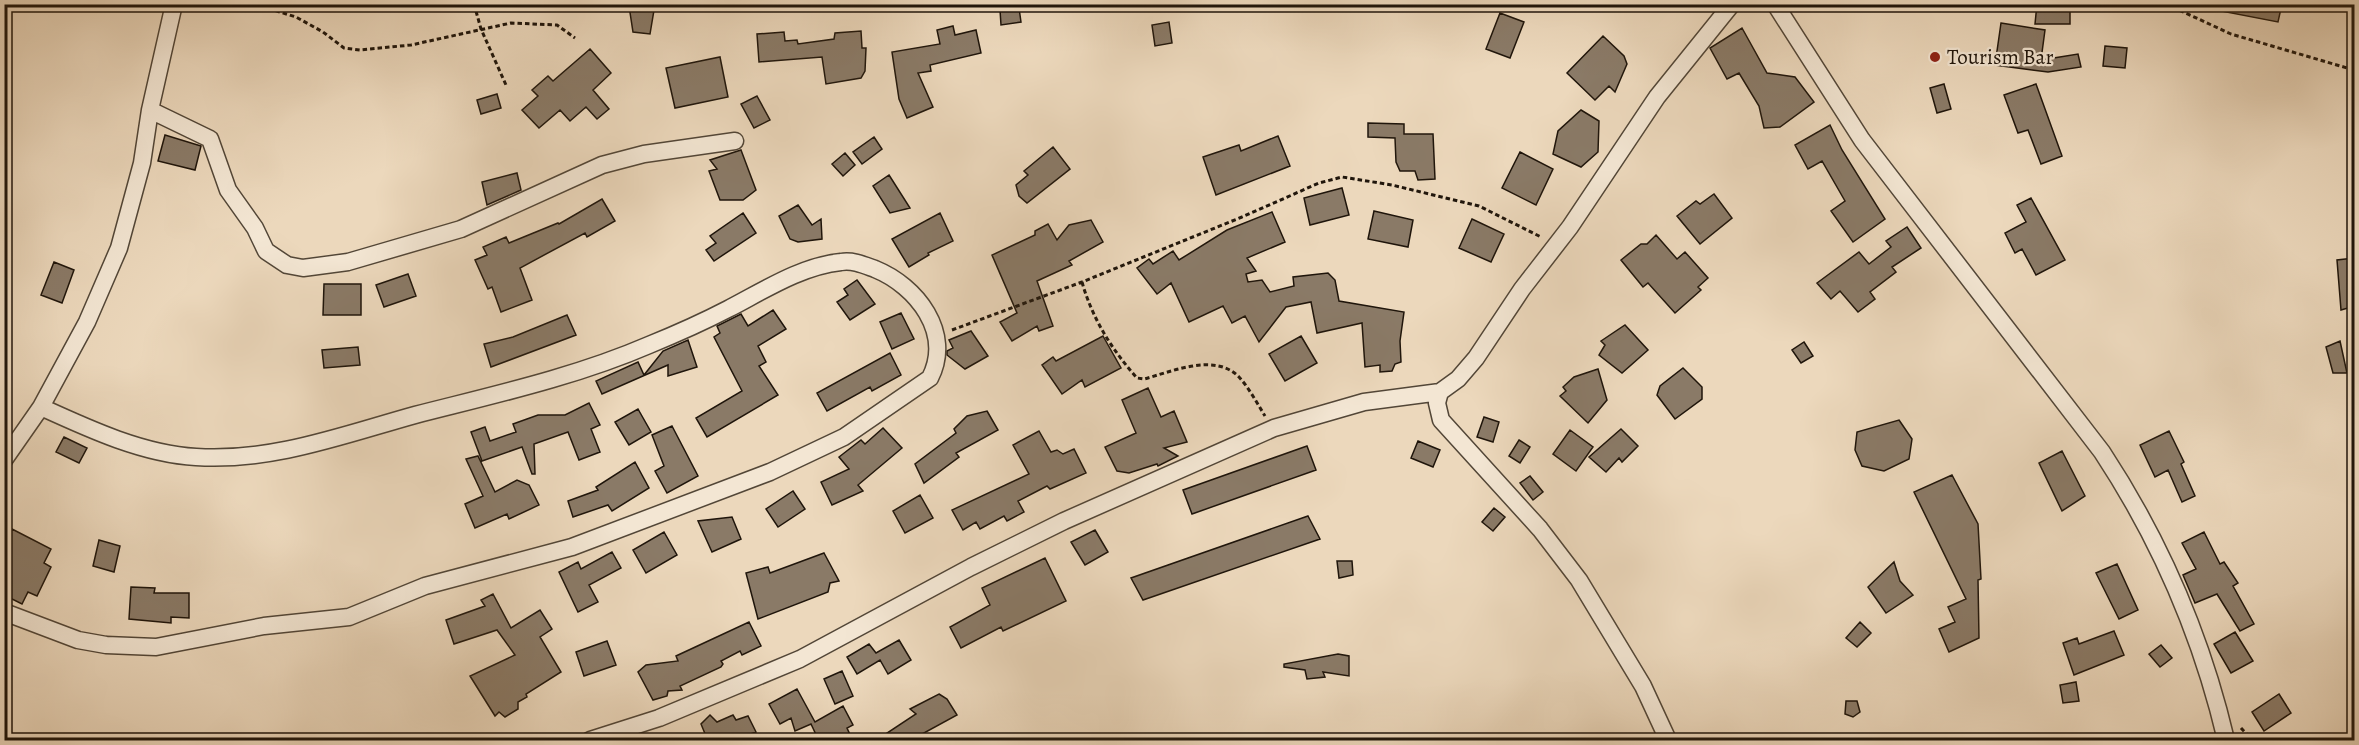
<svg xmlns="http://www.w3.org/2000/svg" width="2359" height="745" viewBox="0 0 2359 745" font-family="Alegreya,serif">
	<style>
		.building { fill: #8a7a67; stroke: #1f150b; stroke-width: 1.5 }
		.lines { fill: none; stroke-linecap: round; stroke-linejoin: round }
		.minor-casing { stroke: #524637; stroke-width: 19 }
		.path { stroke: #1f150b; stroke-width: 3; stroke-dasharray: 4.5 3; stroke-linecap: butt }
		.minor { stroke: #f3e6d3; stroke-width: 16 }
		.poi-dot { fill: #8f2418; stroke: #f3e6d3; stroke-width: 2 }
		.labels { text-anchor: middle; stroke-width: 4.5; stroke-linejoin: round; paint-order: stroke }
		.poi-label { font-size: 21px; fill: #1f150b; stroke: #f3e6d3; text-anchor: start }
	</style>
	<rect width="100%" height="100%" fill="#ecd8bc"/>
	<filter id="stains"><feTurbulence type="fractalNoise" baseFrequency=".00333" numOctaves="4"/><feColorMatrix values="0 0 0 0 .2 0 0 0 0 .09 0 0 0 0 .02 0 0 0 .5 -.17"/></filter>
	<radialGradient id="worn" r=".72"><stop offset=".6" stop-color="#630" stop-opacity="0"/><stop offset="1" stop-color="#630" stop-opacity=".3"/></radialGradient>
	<path class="building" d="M2037,4H2070V24H2035Z
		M2222,4H2282L2278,22L2221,11Z
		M629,6L654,10L650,34L633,32Z
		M1019,8L1021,22L1001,25L1000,10Z
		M1500,13L1524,22L1510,58L1486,49Z
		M1169,22L1172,43L1155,46L1152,25Z
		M2001,23L2045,30L2041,60L2078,54L2081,67L2048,72L1995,65Z
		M953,26L955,35L976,30L981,53L930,65L931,71L918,73L933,107L907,118L899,99L892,52L940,44L937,30Z
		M1742,28L1767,73L1795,77L1814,102L1780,127L1764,128L1759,106L1739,73L1727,79L1710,48Z
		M861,31L862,48H866L865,71L861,78L826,84L822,57L759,62L757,34L784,32L785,41L797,40L798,44L834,39L835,33Z
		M1603,36L1624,56L1627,64L1615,92L1609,86L1595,100L1567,73Z
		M2105,46L2127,48L2125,68L2103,66Z
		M590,49L611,73L593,90L609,109L597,119L586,107L570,121L560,110L539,128L522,110L538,96L532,90L548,76L553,81Z
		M720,57L728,97L675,108L666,68Z
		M1944,84L1951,109L1937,113L1930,88Z
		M2036,84L2062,156L2041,164L2028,130L2018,133L2004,95Z
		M497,94L501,108L481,114L477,100Z
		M757,96L770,120L754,128L741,104Z
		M1581,110L1599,121L1598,152L1581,167L1553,154L1558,131Z
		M1368,123L1404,124V134H1433L1435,179L1418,180L1415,171H1400L1396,162L1395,138L1368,137Z
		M1830,125L1842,150L1885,219L1853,242L1831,211L1845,201L1822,161L1808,169L1795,145Z
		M165,135L201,146L195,170L158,161Z
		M1278,136L1290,166L1216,195L1203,157L1239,145L1241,151Z
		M874,137L882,149L862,164L853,152Z
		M1053,147L1070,169L1027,203L1019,196L1016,185L1028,175L1024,171Z
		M741,150L756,190L743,200H720L709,171L717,169L710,160Z
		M1520,152L1553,169L1536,205L1502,188Z
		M845,153L855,165L843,176L832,164Z
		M517,173L521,190L487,205L482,182Z
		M889,175L910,208L890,213L873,186Z
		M1342,188L1349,215L1310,225L1304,198Z
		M1714,194L1732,218L1700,244L1677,216L1696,201L1700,204Z
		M2031,198L2065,260L2036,275L2022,249L2015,253L2005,233L2026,222L2017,205Z
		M602,199L615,221L587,237L585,233L520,268L532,300L501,312L492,287L488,289L475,260L487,255L483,247L506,237L509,243L558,223L559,224Z
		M798,205L812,225L821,219L822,239L798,242L790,239L779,216Z
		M1374,211L1413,220L1408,247L1368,239Z
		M1272,212L1285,242L1247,258L1256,271L1246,274L1248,282L1262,280L1270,292L1294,286L1293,277L1328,273L1335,280L1339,301L1404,312L1400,341L1401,362L1395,364L1392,371L1380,372V365L1365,367L1362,323L1317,333L1311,302L1286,307L1259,342L1245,316L1232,323L1223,306L1189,322L1171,283L1157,294L1137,268L1149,259L1153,264L1173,251L1179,260L1227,230Z
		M743,213L756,233L714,261L706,250L716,243L710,236Z
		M940,213L953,241L928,253L929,255L909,267L892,239Z
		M1472,219L1504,234L1491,262L1459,248Z
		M1091,220L1103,242L1069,261L1072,265L1037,281L1053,326L1039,331L1037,326L1012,341L1000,322L1017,313L992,255L1035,235V231L1048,224L1057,240L1069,225Z
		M1907,227L1921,248L1892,267L1896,272L1870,292L1875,299L1858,312L1840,291L1831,299L1817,283L1859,252L1869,264L1891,247L1886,241Z
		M1656,235L1677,259L1685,252L1708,278L1698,287L1701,290L1675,313L1648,283L1643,287L1621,260L1641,244H1647Z
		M2354,258L2355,306L2341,310L2337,260Z
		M54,262L74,270L62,303L41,295Z
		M408,274L416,296L384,307L376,285Z
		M857,280L875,304L850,320L837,302L848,295L844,289Z
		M324,284H361V315H323Z
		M773,310L786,329L758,346L766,362L759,366L778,395L707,437L696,418L742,391L714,337L720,333L717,326L741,314L748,326Z
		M901,313L914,339L892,349L880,322Z
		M567,315L576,335L491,367L484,344L513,337Z
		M1625,325L1648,350L1622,373L1599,355L1605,345L1601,341Z
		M971,331L988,356L965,369L947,355V351L953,348L949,340Z
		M1103,336L1121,368L1085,387L1082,380L1062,394L1042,365L1053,357L1056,361Z
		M1301,336L1317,363L1285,381L1269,354Z
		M688,340L697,367L668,376V365L602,394L596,381L638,362L644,375L663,351Z
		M2340,341L2347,373H2333L2326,347Z
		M1804,342L1813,356L1801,363L1792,350Z
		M358,347L360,365L324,368L322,350Z
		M890,353L901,375L872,391L870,387L827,411L817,393Z
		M1683,368L1702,387V399L1675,419L1657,395L1660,386Z
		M1598,369L1607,400L1588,423L1560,396L1566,391L1563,387L1574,377Z
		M1148,388L1161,417L1174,411L1187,442L1164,448L1178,456L1158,466L1157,464L1129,473L1117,471L1105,447L1136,433L1122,400Z
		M589,403L600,425L591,429L600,452L579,460L568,432L534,444L535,474H532L522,447L482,461L471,432L485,427L490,441L516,432L513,424L538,415H565Z
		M638,409L651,432L629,445L615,422Z
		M987,411L998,430L956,453L959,457L924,483L915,464L956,433L954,429L967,416Z
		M1484,417L1499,422L1493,442L1477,437Z
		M1899,420L1912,439L1909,459L1884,471L1862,466L1855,450L1857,432Z
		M672,426L698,476L667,493L655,471L664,466L652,435Z
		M883,428L902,448L858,485L863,491L832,505L821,482L849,469L839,457L861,440L865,444Z
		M1621,429L1638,446L1622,462L1619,458L1606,472L1589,457Z
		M1570,430L1593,447L1576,471L1553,454Z
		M1039,431L1051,452L1057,450L1063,454L1074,449L1086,473L1050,489L1047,486L1018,501L1024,512L1007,521L1004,516L980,529L976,522L963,530L952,510L1029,474L1013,445Z
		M2169,431L2184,462L2181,464L2195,496L2182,502L2168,470L2155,477L2140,445Z
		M64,437L87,448L79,463L56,452Z
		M1519,440L1530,447L1520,463L1509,456Z
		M1418,441L1440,450L1433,467L1411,458Z
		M1307,446L1316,470L1192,514L1183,490Z
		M2062,451L2085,496L2062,511L2039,463Z
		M478,456L495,492L517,480L529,485L539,505L509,519L507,514L475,528L465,504L483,496L466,459Z
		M635,462L649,488L612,511L608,505L573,517L568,501L598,490L596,487Z
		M1952,475L1978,524L1981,579L1978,580L1979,638L1949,652L1939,629L1955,622L1948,607L1966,599L1914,492Z
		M1530,476L1543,492L1533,500L1520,483Z
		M793,491L805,509L778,527L766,509Z
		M920,495L933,518L905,533L893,511Z
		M1494,508L1505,517L1493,531L1482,522Z
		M1308,516L1320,539L1143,600L1131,578Z
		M732,517L741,539L712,552L698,521Z
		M12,529L51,549L44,563L51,567L37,596L28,592L22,604L4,595V544Z
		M1095,530L1108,552L1085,565L1071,542Z
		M664,532L677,555L646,573L633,550Z
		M2204,532L2220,564L2224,562L2238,583L2233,586L2254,624L2240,631L2217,594L2195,603L2183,575L2196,569L2182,543Z
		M99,540L120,546L114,572L93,566Z
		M612,552L621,568L589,585L598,602L578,612L559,572L578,562L581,569Z
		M824,553L839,581L830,583L828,592L758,619L746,573L768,567L770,573Z
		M1045,558L1066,601L1003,631L1001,627L961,648L950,627L990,605L982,588Z
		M1337,561H1352L1353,575L1339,578Z
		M1894,562L1900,581L1913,595L1886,613L1868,587Z
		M2117,564L2138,610L2119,619L2096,573Z
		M131,587L155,588L154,593H189V618L171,617V623L129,619Z
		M493,594L511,628L540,610L552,629L540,637L561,672L526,694L527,697L518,702V709L505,717L499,712L495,716L470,676L515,655L497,630L454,644L446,620L485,606L481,600Z
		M749,622L761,646L742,655L740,651L721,661L723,664L721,667L680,686L682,690L668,691L667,696L653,700L638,672L646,665L678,661L676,656Z
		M1860,622L1871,633L1857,647L1846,638Z
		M2114,631L2124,655L2074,675L2063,643L2077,638L2079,644Z
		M2235,632L2253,661L2231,673L2214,644Z
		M899,640L911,660L888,674L880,660L857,674L847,657L869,644L876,653Z
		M607,641L616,665L584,676L576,652Z
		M2161,645L2172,658L2160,667L2149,654Z
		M1338,654L1349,656V676L1323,672L1325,677L1307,679L1305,670L1284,667V664Z
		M842,671L853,696L835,704L824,679Z
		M2076,682L2079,701L2063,703L2060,685Z
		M797,689L815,722L843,706L853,725L847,728L853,741H819L811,724L795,731L791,718L780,724L769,704Z
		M939,694L947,699L957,715L922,734L927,741H875L916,714L910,709Z
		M2279,694L2291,713L2264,731L2252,712Z
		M1846,701H1857L1860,712L1853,717L1845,714Z
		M710,715L717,722L733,715L736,720L748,716L756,732L730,741H708L701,724Z"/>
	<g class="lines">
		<g class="minor-casing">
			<path id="minor" d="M1775,4L1862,140L2102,452C2160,540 2202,638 2226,740
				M150,110L210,139L228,190L255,228L266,251L287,265L303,268L348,262L461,229L602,165L644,154L735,141
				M1440,392L1437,403L1441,420L1540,529L1579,580L1643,686L1668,740
				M4,460L41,407L87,322L119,248L142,163L150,110L174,4
				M4,612L78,640L106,645L156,647L264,626L349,617L425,586L572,547L770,472L844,437L930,378C953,333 917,286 875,269C864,265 853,260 841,262C801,266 763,291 728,309C703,322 676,334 649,345C575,377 493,395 415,415C343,435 272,462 196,457C143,454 89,429 41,407
				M590,740L659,718L800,659L971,567L1064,521L1274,428L1364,402L1440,392L1458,379L1476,358L1522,289L1570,227L1657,97L1732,4"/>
		</g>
		<path class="path" d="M254,4L296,17L323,32L344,48L360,50L411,45L511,23L557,25L575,38
			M474,4L481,29L506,85
			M2166,4L2231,34L2354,70
			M1082,282C1092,318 1112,350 1137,378L1144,379C1171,372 1215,352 1239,377C1249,388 1257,403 1265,416
			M952,330L1082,282L1242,217L1319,183L1342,177L1392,185L1479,206L1541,237
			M2241,728L2252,740"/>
		<use href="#minor" class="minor"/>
	</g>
	<circle class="poi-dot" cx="1935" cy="57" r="6"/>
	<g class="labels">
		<g class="poi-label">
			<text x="1947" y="64">Tourism Bar</text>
		</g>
	</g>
	<rect width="2359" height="745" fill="none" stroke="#ecd8bc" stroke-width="24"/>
	<rect x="6" y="6" width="2347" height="733" fill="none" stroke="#1f150b" stroke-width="3"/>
	<rect x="12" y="12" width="2335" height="721" fill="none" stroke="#1f150b" stroke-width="1.5"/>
	<rect width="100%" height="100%" filter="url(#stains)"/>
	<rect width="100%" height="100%" fill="url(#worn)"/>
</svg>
